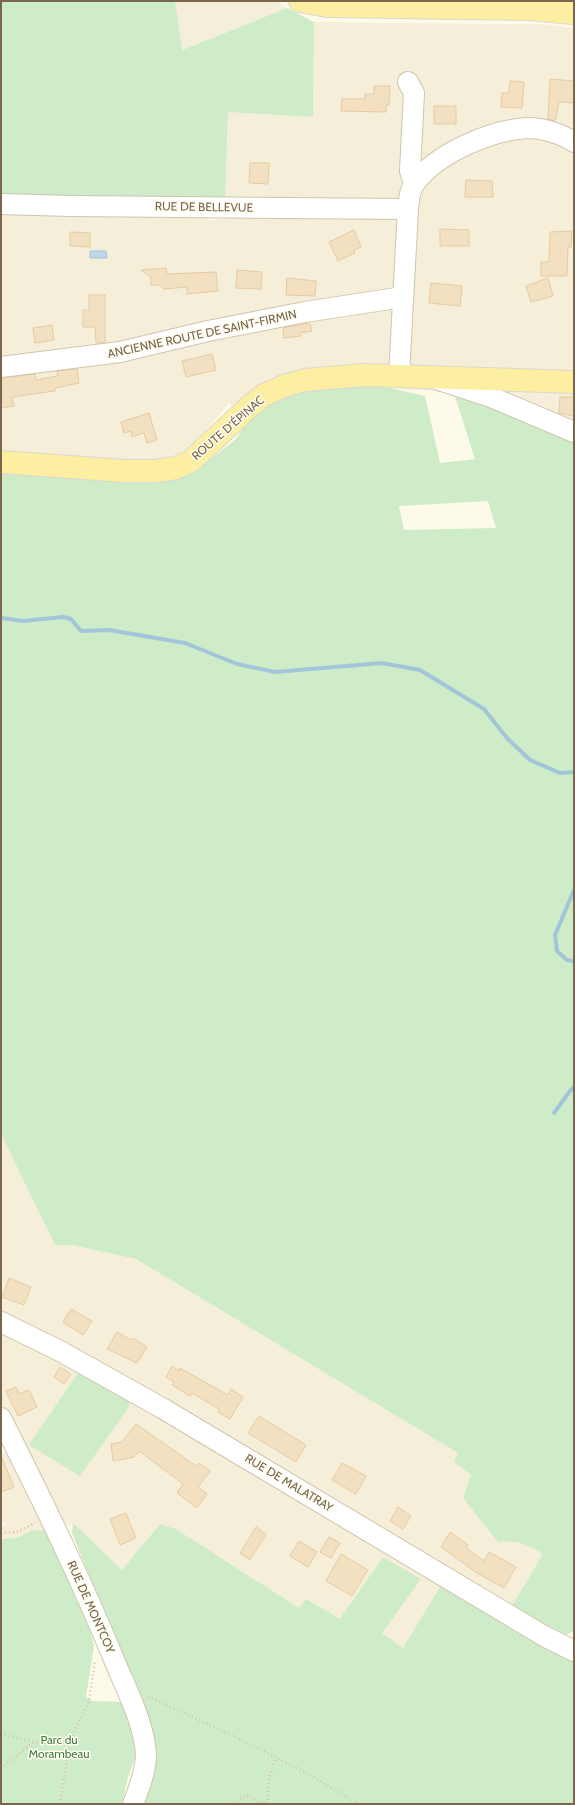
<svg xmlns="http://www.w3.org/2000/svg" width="575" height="1805" viewBox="0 0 575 1805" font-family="Cabin,sans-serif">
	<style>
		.residential { fill: #f5eed8 }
		.green { fill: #cdecc7; fill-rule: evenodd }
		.water { fill: #bdd8e8; stroke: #a3c5da }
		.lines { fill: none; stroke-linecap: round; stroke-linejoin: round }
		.stream { stroke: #a3c5da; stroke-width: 4 }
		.building { fill: #f3e0c1; stroke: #e6cba1 }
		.minor-casing { stroke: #d0c5ae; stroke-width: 22 }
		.major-casing { stroke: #dcd7d0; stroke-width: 24 }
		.path { stroke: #d9c4a3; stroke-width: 2.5; stroke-dasharray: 1 3; stroke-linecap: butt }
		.minor { stroke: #fff; stroke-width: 20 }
		.major { stroke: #fcefa2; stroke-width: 22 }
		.labels { text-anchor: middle; stroke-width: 3; stroke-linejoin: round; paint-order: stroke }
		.street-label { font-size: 12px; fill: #79664c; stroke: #fffdf1 }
		.park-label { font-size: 12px; fill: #477f43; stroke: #fffdf1 }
	</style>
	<rect width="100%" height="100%" fill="#fdfaea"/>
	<path class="residential" d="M175,1H277L287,8L181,50Z
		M314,22L473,24H538L574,28V425L517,402L514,395L454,393L356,385L247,422L229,403L193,446L176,456L150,461L92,457L2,456L1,458V212L202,211L210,221L233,217L225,199L228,112L313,117Z
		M1,1134L55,1245H72L136,1259L458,1453L454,1462L471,1475L463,1498L498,1542L511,1541L528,1544L543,1554L512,1606L487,1613L440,1588L403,1648L382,1633L341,1620L306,1599L299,1608L176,1529L161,1524L122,1570L73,1524L45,1531L33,1530L17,1538L1,1539V1525H7L1,1521V1453H7L1,1440Z"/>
	<path class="green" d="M1,1H175L182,50L287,8L314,22L313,117L228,112L225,199L1,194Z
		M356,385L390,388L425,396L440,463L475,459L454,393L574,439V1631L566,1635L512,1606L543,1554C526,1543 518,1540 498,1542L463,1498L471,1475L454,1462L458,1453L136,1259L72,1245H55L1,1134V473L26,472L157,483L194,472L236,439L247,422L271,401L308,388ZM488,501L496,528L404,530L399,506Z
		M78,1373L130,1401L129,1407L80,1476L29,1445Z
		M73,1523L122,1570L160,1524L176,1529L299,1608L306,1599L340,1619L383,1557L421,1579L382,1633L403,1648L440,1587L574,1661V1804H141L148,1720L72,1533Z
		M33,1530L45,1531L51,1541L90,1629L94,1646L86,1697L92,1701L124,1702L133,1729L136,1755L128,1777L122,1804H1V1539L17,1538Z"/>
	<path class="water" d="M90,251H106L107,258H90Z"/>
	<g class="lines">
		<path class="stream" d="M1,618L23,621L63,617L71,619L81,631L109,630L185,643L237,664L275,672L382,663L420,670L484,709L507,738L530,760L560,773L574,772
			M574,890L555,935L557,951L567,960L574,961
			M554,1113L570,1091L574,1087"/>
	</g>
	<path class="building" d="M550,79L574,81V103L559,102L555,121L548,119Z
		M510,81L524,82L522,108L501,107L502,93H509Z
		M374,86H390L389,105H386V112L341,111L342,99H365V94H374Z
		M434,106H456V124H434Z
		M250,163H269L268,184L249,183Z
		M466,180L492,181L493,197H465Z
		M440,229L469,230V246H440Z
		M354,230L361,247L354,250L355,253L338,261L329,242Z
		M572,231L571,247H568L567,276H541V262H549L550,232Z
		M70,232L90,233V247L70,246Z
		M166,268L167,274L216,272L218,291L187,294V287L164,289L160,285H151V277L141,270Z
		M237,270L262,272L261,289L236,288Z
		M287,278L316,281L315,296L286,295Z
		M548,278L553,296L531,302L526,286Z
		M431,283L462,286L460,306L429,303Z
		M89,295H105V342L96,343L95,327H83V310H89Z
		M310,323L312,331L300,333L301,336L284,338L283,328Z
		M52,325L54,340L35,343L33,328Z
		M212,354L216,370L186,377L182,361Z
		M77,369L79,383L55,388V391L12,397L14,406L1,408V378L35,374L36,380L58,376L57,371Z
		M560,397H574V416L559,413Z
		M149,413L157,440L147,443L144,433L132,437L131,431L124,433L121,422Z
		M9,1278L31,1287L24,1305L2,1297Z
		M71,1309L92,1321L83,1335L63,1322Z
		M117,1332L131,1340L133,1338L147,1347L137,1363L107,1349Z
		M172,1366L179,1371L180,1368L228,1395L231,1389L243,1397L230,1419L218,1412L219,1409L192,1393L190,1396L172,1385L174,1382L166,1377Z
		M60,1367L71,1374L64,1384L54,1377Z
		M16,1387L19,1394L29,1390L37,1407L18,1416L6,1391Z
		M259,1416L306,1445L296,1462L248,1433Z
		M136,1424L196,1466L199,1463L210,1471L198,1487L207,1494L197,1508L177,1493L183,1484L139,1451L134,1457L113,1461L111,1444L122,1442Z
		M1,1456L14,1487L1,1492Z
		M342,1463L366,1476L356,1494L332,1480Z
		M398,1507L411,1516L403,1529L390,1521Z
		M126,1513L136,1538L120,1545L110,1519Z
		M256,1527L266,1534L250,1560L240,1553Z
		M450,1532L468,1545L466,1548L484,1561L489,1552L516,1567L504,1588L477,1573L441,1547Z
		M329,1537L340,1543L331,1558L320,1552Z
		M299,1541L317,1552L308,1567L290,1556Z
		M341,1554L368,1570L352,1596L326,1581Z"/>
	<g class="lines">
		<g class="minor-casing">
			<path id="minor" d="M408,82L414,93L410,171L414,184
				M1,204L71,206L408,209
				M1,367L120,352L208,331L305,312L403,297
				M399,376L408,209C409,200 409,191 415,183C437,153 491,130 528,128C543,128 562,134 574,142
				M439,380L491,397L574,432
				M1,1322L60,1351L162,1408L544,1636L574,1651
				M1,1418C41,1498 81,1579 115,1662C127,1691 144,1723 146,1754C146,1771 139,1789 133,1804"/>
		</g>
		<g class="major-casing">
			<path id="major" d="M300,1L327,6L529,9L574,13
				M1,462L125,471H155L176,468L191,461L249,407L264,395L284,386L305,380L364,375L574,382"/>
		</g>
		<path class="path" d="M1,1533L17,1532L35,1523
			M148,1697C220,1729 292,1762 358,1804
			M1,1734L39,1743L70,1741L89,1701L95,1660
			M1,1768L34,1742
			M60,1804L70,1741
			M234,1804L246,1795C253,1797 257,1803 264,1803L268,1800L269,1777L276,1758"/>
		<use href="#minor" class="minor"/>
		<use href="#major" class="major"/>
	</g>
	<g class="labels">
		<g class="street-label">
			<text transform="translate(204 207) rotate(1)" y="4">RUE DE BELLEVUE</text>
			<text transform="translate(202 334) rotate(-12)" y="4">ANCIENNE ROUTE DE SAINT-FIRMIN</text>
			<text transform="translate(228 428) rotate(-41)" y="4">ROUTE D'ÉPINAC</text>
			<text transform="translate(289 1483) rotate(31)" y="4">RUE DE MALATRAY</text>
			<text transform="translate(91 1607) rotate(66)" y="4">RUE DE MONTCOY</text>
		</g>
		<g class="park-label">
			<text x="59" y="1744">Parc du<tspan x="59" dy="14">Morambeau</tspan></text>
		</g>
	</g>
	<rect width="575" height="1805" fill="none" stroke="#79664c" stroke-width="4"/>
</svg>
